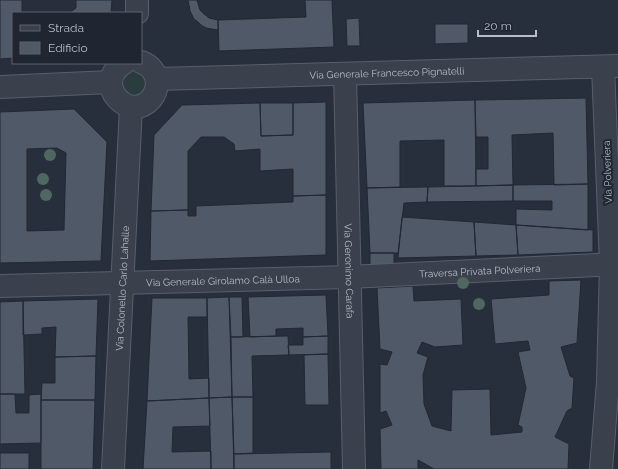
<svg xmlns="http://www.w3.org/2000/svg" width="618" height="469" viewBox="0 0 618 469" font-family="Raleway,sans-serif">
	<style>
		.green { fill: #2a3c3e }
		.building { fill: #505967; stroke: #222833; fill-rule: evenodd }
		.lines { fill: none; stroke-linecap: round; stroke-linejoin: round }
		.minor-casing { stroke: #595f6a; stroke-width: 24 }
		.minor { stroke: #3b414c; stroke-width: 22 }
		.tree { fill: #4f685f }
		.labels { text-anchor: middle; stroke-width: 4; stroke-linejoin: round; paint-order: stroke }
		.street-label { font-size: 10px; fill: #b7bcc7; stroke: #202631 }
	</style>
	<rect width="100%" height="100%" fill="#272f3c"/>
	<path class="green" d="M132,70H137L145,75L148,88L139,97L124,93L121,78Z"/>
	<path class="building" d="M0,0H22V13H13V58L0,59Z
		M76,0H112L111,13H69L76,8Z
		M188,0H197L200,10L203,13L209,18L218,20V30L206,28L201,25L198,22L194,19L190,11Z
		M305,0H332L334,47L219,51L218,20L306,17Z
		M359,18L360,46H347L346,19Z
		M435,24H468V43L435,44Z
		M586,98L588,184L554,185L553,133L512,135L513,185L476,186V169H488V137H476L475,100Z
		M475,100L476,186H444V140L400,141V187L367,188L363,103Z
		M326,102V195L293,196V169L260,171V149L235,151L234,144L224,137H201L188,151V210L151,211L154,135L182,105L260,103L261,136L293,135V103Z
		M260,103H293V135L261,136Z
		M74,109L107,142L101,261L0,263V112ZM57,148L66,153L64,230L27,231V149Z
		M588,184V230L516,225V209L552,210V201H513V185Z
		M513,185V201L427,202L428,187Z
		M428,187L427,202L404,203L398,253H370L367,188Z
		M326,195V255L150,261L151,211L188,210V216H196V206L293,202V196Z
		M402,217L474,222L476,256L398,258Z
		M474,222L516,225L518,255L476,256Z
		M516,225L593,230V252L518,255Z
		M370,253H394V267L370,268Z
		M581,280L577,343L561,347L570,376L574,378L572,408L567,411L555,437L569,444L568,469H434L418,460V469H381L380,429L392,425L386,411L380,413V364L387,365L392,352L380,349L377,288L413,286L414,301L461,299L463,345L435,347L422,342L417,353L428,357L423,375L424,404L432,426L451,431L452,390L490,389L491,435L522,432V427L518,425L526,388L518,352L530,350L528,341L495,344L491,299L549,295V281Z
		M326,295L328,336L303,337V328L276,329V336L250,337L248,297Z
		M229,297L232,397L209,398L207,298Z
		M229,297H242L243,337H231Z
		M152,298H207V317H188L189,379L209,378V398L147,401Z
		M98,299L96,356L55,357L56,327L42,328V334L23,335V301Z
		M23,301L25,394H0V302Z
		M288,336L289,355L252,356L253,397H232L231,337Z
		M328,336V354L289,355L288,345H303V337Z
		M328,354L329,405H305L304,355Z
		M96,356L95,400H41L42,383H55V357Z
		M0,394H15L16,413H29V395L41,394V443L0,444Z
		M232,397L234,469H211L209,398Z
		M232,397H253V453L234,454Z
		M209,398L210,426L173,427L172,452L211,451V469H143L147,401Z
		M41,400H95L93,469H41Z
		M331,452V469H234V454Z
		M0,453H29V469H0Z"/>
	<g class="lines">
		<g class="minor-casing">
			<g id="minor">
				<path d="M137,13V0"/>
				<path d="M124,63C91,83 129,124 151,99C155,94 157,89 157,82C156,72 150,65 141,62"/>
				<path id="s1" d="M345,74L354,469"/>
				<path id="s2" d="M157,79L618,66"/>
				<path d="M0,87L111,82"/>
				<path id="s3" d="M0,286L349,277L618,264"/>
				<path id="s4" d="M113,469L131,107"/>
				<path d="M601,469L608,382L611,264L603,67"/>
			</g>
		</g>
		<use href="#minor" class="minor"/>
	</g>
	<g class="tree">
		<circle cx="50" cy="155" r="6"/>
		<circle cx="43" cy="179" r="6"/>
		<circle cx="46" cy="195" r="6"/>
		<circle cx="463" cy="283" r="6"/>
		<circle cx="479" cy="304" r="6"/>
	</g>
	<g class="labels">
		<g class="street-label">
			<text dy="4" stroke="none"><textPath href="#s2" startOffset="230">Via Generale Francesco Pignatelli</textPath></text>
			<text transform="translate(607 172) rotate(-92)" y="4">Via Polveriera</text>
			<text dy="4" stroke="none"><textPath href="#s1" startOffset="197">Via Geronimo Carafa</textPath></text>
			<text dy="4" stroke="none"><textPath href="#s3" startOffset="480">Traversa Privata Polveriera</textPath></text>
			<text dy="4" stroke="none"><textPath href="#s3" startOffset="223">Via Generale Girolamo Calà Ulloa</textPath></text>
			<text dy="4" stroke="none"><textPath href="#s4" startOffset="181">Via Colonello Carlo Lahalle</textPath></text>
		</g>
	</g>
	<rect x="12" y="12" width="130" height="52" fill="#202631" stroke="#5c626d"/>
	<rect x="20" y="25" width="20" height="6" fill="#3b414c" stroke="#5c626d"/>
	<text x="48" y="32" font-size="12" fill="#b7bcc7">Strada</text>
	<rect x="20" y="42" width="20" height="12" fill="#505967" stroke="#5c626d"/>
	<text x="48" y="52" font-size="12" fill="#b7bcc7">Edificio</text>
	<path d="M478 30v6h58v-6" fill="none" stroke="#b7bcc7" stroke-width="2"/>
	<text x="484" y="30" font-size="12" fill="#b7bcc7" stroke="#202631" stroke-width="3" paint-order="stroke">20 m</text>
</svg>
